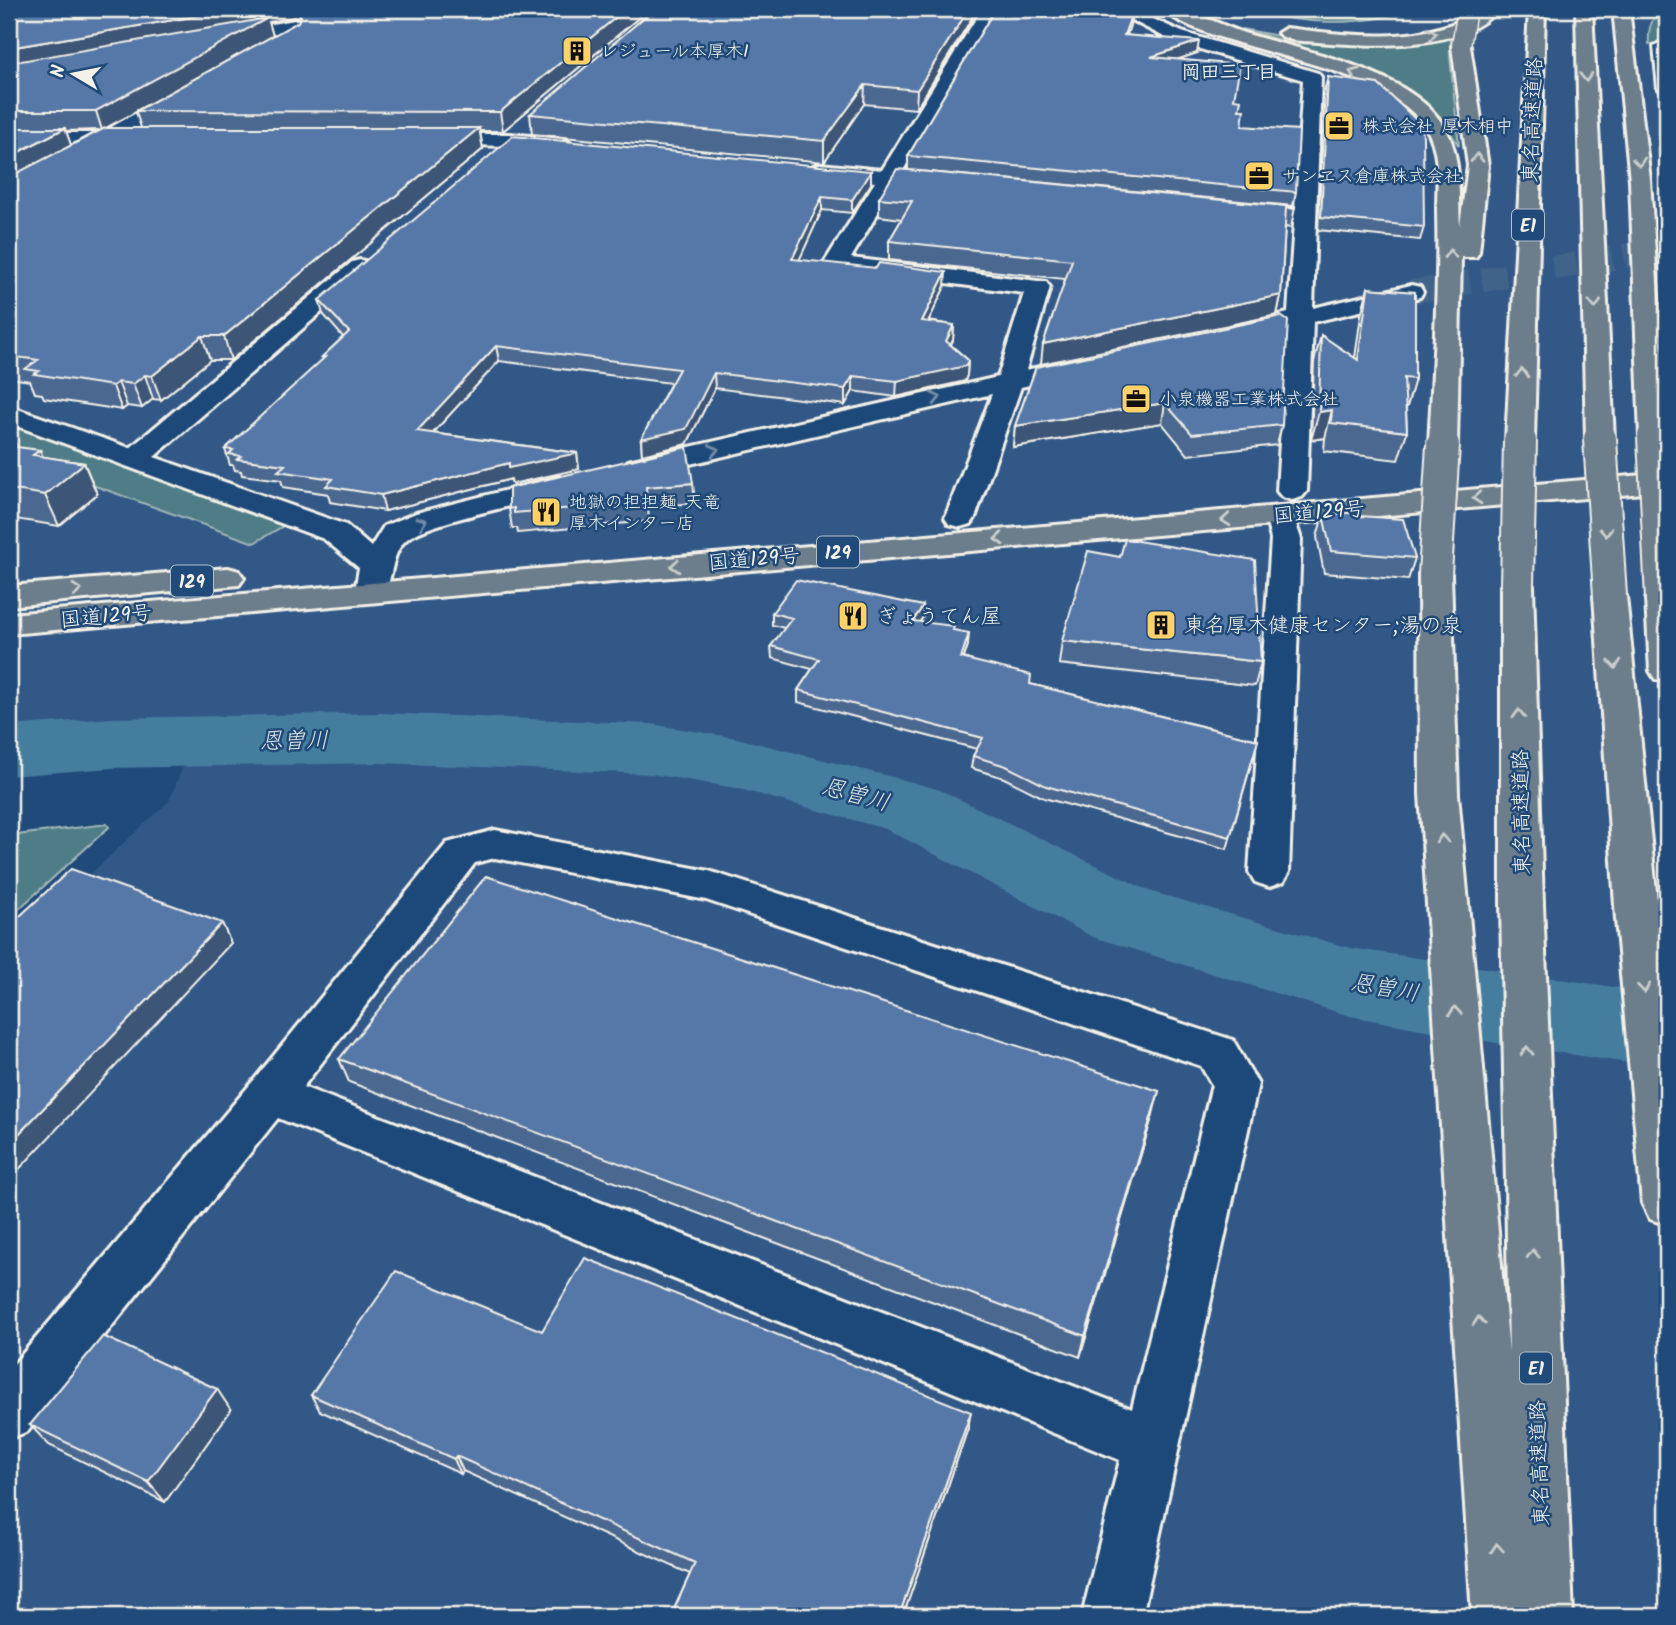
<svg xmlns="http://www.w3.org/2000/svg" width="1676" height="1625" viewBox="0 0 1676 1625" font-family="Kalam,'Klee One',sans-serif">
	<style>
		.built { fill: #305888 }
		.green { fill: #507d87; stroke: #a2b7b8; stroke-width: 2 }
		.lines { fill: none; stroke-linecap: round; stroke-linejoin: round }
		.river { fill: #457d9f; fill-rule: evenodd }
		.minor-tunnel { stroke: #3f638a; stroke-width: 24; stroke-dasharray: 24 12; stroke-linecap: butt }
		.minor-casing { stroke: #f4f1e8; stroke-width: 6 }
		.highway-casing { stroke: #f4f1e8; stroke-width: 6 }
		.minor { fill: #1f4a7a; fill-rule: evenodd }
		.highway { fill: #6c7d8b; fill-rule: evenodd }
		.highway-bridge-far1-casing { stroke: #f4f1e8; stroke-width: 21; stroke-linecap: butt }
		.highway-bridge-casing { stroke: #f4f1e8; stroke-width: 36; stroke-linecap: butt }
		.highway-bridge-far1 { stroke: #6c7d8b; stroke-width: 18 }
		.highway-bridge { stroke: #6c7d8b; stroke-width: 32 }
		.wall { fill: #4b6790; stroke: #f4f1e8; stroke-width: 2; fill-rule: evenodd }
		.shaded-wall { fill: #3d5476; stroke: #f4f1e8; stroke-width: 2 }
		.building { fill: #5778a8; stroke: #f4f1e8; stroke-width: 2 }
		.oneway { stroke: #cbcecc }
		.oneway2 { stroke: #748da6 }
		.labels { text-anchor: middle; stroke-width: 5; stroke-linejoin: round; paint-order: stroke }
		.far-poi-label { font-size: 18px; fill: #f4f1e8; stroke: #1f4a7a; text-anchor: start }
		.far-neighbourhood-label { font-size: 19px; font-weight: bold; fill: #f4f1e8; stroke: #1f4a7a }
		.shield { fill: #1f4a7a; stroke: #b4bfc7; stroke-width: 2 }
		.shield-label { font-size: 19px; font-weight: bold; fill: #f4f1e8 }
		.street-label { font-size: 21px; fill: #f4f1e8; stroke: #1f4a7a }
		.poi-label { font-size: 21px; fill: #f4f1e8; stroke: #1f4a7a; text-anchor: start }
		.water-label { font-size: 23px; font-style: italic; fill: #dae0dd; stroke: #1f4a7a }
	</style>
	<rect width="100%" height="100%" fill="#1f4a7a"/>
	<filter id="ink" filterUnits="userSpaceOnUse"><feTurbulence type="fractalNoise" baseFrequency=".0143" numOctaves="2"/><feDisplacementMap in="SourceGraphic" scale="14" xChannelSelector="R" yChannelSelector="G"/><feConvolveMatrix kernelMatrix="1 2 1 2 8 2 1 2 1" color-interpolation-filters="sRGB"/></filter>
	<g filter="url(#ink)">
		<path class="built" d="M401,9H1667V1616H9V950L169,801L197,732L9,744V201L379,128Z"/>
		<path class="green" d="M1246,9H1408C1359,29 1296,23 1246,9Z
			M1664,9H1667V42L1649,44C1648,28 1651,17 1664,9Z
			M1242,29L1295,39L1451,35L1450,56L1459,146C1426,90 1367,77 1311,53L1301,46Z
			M9,423L263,510L283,526L254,543L9,455Z
			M107,824L109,827L9,918V836Z"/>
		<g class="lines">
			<path class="river" d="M380,713L651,724L736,738L912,782L940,790L1149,891L1350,948L1667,995V1069L1502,1044L1350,1016L1093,937L886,829L736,788L651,774L380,763L112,768L9,776V726L112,718Z"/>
			<path class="minor-tunnel" d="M1411,292L1667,249"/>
			<g class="minor-casing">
				<path id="minor" d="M358,9H392L384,14L221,43L212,38L221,33Z
					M982,9H994L996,12L902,172L951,178L955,182L951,186L944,188L895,184L851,258L1046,282L1050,287L1026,370L1084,357L1093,359L1097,365L1093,371L1021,387L975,518L971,524L960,527L949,524L945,518L992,394L638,476L628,473L624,467L628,461L998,377L1024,293L828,268L824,263L875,182L820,176L813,174L810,170L813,166L820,164L882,170Z
					M1110,9H1131L1182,32L1318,73L1321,77L1313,308L1411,285L1420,287L1423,292L1420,297L1313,322L1307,491L1302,497L1292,500L1282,497L1277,491L1287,328L1236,341L1227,338L1223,333L1227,328L1288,313L1294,223L1241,218L1233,216L1230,211L1233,206L1241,204L1295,209L1303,80L1170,40Z
					M1663,41H1667V94L1658,88L1654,46Z
					M9,133H134L141,135L144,139L141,143L134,145H9Z
					M429,134H510L561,139L568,141L571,145L568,149L561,151L510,146L422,144L419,140L422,136Z
					M360,260L368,262L372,267L368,272L154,457L346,525L371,547L384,526L416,513L559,477L569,480L574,486L569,492C536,501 430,521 407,539C389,554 394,581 382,598L371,601L360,598L355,591L359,568L324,539L9,423V406L130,448L352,262Z
					M1280,506L1291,509L1301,539L1289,872L1283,882L1269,887L1255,882L1249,872L1271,539L1265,515L1269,509Z
					M495,830L709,871L1233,1040L1258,1084L1142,1616H1082L1120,1460L278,1118L28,1431L9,1439V1370L254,1080L447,843ZM495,858L706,900L1201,1066L1212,1085L1132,1409L303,1087L475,863Z"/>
			</g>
			<g class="highway-casing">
				<path id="highway" d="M1163,9C1191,8 1217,24 1244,33C1305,52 1408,69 1444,126C1462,155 1458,194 1460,226L1468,166L1452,46L1461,41L1470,46L1488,166L1479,252L1476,257H1461L1457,445L1453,451L1443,453L1433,451L1429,445C1433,367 1439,289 1437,211C1437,185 1441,152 1426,128C1400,87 1324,67 1281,55C1254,47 1180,29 1163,9Z
					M1480,9H1498C1464,52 1368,46 1318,42C1306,41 1286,42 1278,33L1286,28C1347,35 1427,47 1480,9Z
					M1529,9H1545L1534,441L1530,447L1520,449L1510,447L1506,441Z
					M1576,9H1592L1614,439L1610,445L1600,447L1590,445L1586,439Z
					M1613,9H1629L1650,180L1667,425V438L1664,443L1654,445L1644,443L1640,437L1630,180Z
					M1667,473V491L9,634V614Z
					M1435,564L1446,567L1451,574L1458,794L1509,1352L1501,904V586L1506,579L1517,576L1528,579L1533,586L1543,904L1573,1616H1472L1420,794L1419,574L1424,567Z
					M228,568L239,571L244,578L239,585L9,606V586Z
					M1610,586L1621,589L1626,596L1667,999V1225L1650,1219L1642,1203L1616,920L1594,596L1599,589Z
					M1662,589L1667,591V682L1655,679L1650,671L1646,599L1650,592Z"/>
			</g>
			<use href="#minor" class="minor"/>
			<use href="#highway" class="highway"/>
			<g class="highway-bridge-far1-casing">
				<path id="highway-bridge-far1" d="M1461,46L1467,9"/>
			</g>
			<g class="highway-bridge-casing">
				<path id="highway-bridge" d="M1654,437L1662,599
					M1600,439L1610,596
					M1435,574L1443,445
					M1517,586L1520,441"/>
			</g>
			<use href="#highway-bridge-far1" class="highway-bridge-far1"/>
			<use href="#highway-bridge" class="highway-bridge"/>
		</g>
		<path class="wall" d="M9,9H649L503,131H480L483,149L231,360H210L161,400L153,399L142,408L127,406L122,410L44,398L42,394L35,393L30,381L9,378ZM300,16V18L298,22L273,36L269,22ZM136,112L141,128H108ZM99,130L71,145L66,131Z
			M969,9H973L972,18L916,109L864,104L824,162L532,134L530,114Z
			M995,9H1117V12L1132,13L1130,25L1127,35L1197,53L1179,59L1234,99L1239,110L1242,126L1296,192L1293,206L908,170V156Z
			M1328,77L1424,227L1420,240L1318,230L1325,88Z
			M871,184L852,213L822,210L799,260L945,286L928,321L954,325L953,340L951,345L968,360L967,375L965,381L896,397L853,391L845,405L715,388L687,444L642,455L641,439L671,383L499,361L433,433L577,453L579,469L512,484L511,479L385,511L330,502L328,494L283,487L281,480L242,475L241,471L235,470L233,465H230L225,449L323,360L322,357L343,337L323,314L319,300Z
			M879,198L1295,207L1291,228L1285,227L1281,295L1277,315L1041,364L1065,279L889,260V241L902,219L879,216Z
			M1368,288L1415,379L1407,407H1406L1407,432L1398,460L1324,451L1325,438L1311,440L1314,362L1321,335L1355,358L1361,315Z
			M1036,367L1282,425L1277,445L1188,455L1162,423L1013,447L1015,426Z
			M9,437L14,439L17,447L43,457L84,463L97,494L59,526L9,518Z
			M693,483L695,503L648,507L649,521L518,533L517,528H512L509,509V488Z
			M1323,515L1360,516L1415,558L1408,580L1324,573L1317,537Z
			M923,606V617L920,622L954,631L968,645L964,658L1030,684L1258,740L1227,849L1044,798L1004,778L971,768L973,756L977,749L798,702V690L812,669L772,658L771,646L785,628L772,625V613Z
			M1062,641L1261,662L1255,686L1059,664Z
			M339,1059L1153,1114L1080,1357L349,1082Z
			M542,1331L968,1428L903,1616H671L690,1574L463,1471L461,1474L320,1411L311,1395Z
			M231,1410L165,1502L49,1445L30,1425Z"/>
		<path class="shaded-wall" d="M238,9H343L299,13L300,16L269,22L273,36L136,111V112L102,130L96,111L9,67V48Z
			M626,9H649L503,131L500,112Z
			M969,9H973L972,18L916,109L917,90Z
			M1132,13L1130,25L1122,47L1124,35Z
			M1199,41L1197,53L1149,69L1151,57Z
			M865,85L864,104L824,162V141Z
			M65,128L72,148L9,182V157Z
			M479,128L483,149L231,360L224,336Z
			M871,171V184L852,213V200Z
			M822,197V210L793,274L792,259Z
			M946,272L945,286L922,336V321Z
			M1281,295L1277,315L1041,364L1043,344Z
			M954,325L953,340L945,356L946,341Z
			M202,336L210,360L161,400L152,376Z
			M496,346L499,361L421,446L417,431Z
			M968,360L967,375L965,381L896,397L897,381Z
			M714,373L715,388L687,444L642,455L641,439Z
			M145,375L153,399L142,408L133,384Z
			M853,376V391L845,405V389Z
			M118,382L127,406L122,410L113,386Z
			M1165,403L1162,423L1013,447L1015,426Z
			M1332,410L1325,438L1311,440L1319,412Z
			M14,439L27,469L9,449V444Z
			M40,450L53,481L33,455Z
			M577,453L579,469L512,484L511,479L385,511L381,495L509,463Z
			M84,463L97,494L59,526L45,495Z
			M923,606V617L912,632L913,621Z
			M969,633L968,645L960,669L961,658Z
			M222,923L231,943L9,1180V1144Z
			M1159,1091L1153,1114L1080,1357L1085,1336Z
			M217,1389L231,1410L165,1502L148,1482Z
			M971,1412L968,1428L903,1616H899Z
			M456,1456L463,1471L461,1474L454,1459Z"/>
		<path class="building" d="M9,9H238L9,48Z
			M323,9H626L500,112L136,111L298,22L301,16L299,13Z
			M654,9H969L917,90L865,85L824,141L530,114Z
			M995,9H1117L1115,12L1132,13L1124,35L1199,41L1151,57L1240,65L1234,99L1241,100L1239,110H1244L1242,126L1299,130L1296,192L908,156Z
			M268,18L96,111H9V63Z
			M1328,77L1378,84L1422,125L1423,137L1424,227L1321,217Z
			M9,128H65L9,157Z
			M105,128H479L224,336H202L152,376L145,375L133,384L118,382L113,386L34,374L39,371L25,369L38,360L9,356V177Z
			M513,136L871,171L852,200L822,197L792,259L876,268L879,263L946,272L922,321L954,325L946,341L968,360L966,366L897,381L853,376L845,389L714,373L686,429L641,439L679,369L496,346L417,431L577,453L509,468V463L381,495L326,486L333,479L278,471L285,465L237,459L241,456L229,454L233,450L225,449L325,357H322L349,332L319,300Z
			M897,169L1295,207V209L1286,208L1281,295L1043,344L1072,260L889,241L912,201L879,198Z
			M1368,288L1415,292V379L1404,378L1407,432L1331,423L1332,410L1319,412L1321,335L1358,360Z
			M1281,316L1288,321L1282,425L1192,434L1165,403L1015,426L1036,367Z
			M9,446L40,450L33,455L84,463L45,495L9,489Z
			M687,447L693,483L646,487L647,502L514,513V508L509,509V488Z
			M1359,512L1360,516L1403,519L1415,558L1331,551L1323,515Z
			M1125,539L1255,560L1261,662L1062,641L1088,551L1120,557Z
			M796,580L923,606L913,621L954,626L953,630L969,633L961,658L1031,675L1030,684L1258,740L1230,837L1046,786L1006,766L973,756L983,738L798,690L819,659L771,646L792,618L772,613Z
			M71,869L222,923L9,1144V926Z
			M486,876L1159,1091L1085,1336L339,1059Z
			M585,1258L971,1412L899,1616H671L695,1563L456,1456L454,1459L311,1395L396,1271L542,1331Z
			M103,1336L217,1389L148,1482L30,1425Z"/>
		<defs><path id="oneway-chevron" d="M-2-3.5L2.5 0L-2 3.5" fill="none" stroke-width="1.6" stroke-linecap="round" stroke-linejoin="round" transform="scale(1.75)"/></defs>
		<g class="oneway">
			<use href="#oneway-chevron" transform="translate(1432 34) rotate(-11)"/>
			<use href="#oneway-chevron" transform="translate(1354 73) rotate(-158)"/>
			<use href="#oneway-chevron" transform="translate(1586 77) rotate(88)"/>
			<use href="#oneway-chevron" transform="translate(1477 158) rotate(-92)"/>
			<use href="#oneway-chevron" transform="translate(1639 162) rotate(84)"/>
			<use href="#oneway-chevron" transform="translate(1450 254) rotate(-91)"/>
			<use href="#oneway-chevron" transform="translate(1595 304) rotate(88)"/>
			<use href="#oneway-chevron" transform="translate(1522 373) rotate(-88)"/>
			<use href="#oneway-chevron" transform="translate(1477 498) rotate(175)"/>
			<use href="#oneway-chevron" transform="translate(1226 520) rotate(175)"/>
			<use href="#oneway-chevron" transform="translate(1606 532) rotate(87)"/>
			<use href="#oneway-chevron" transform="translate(999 539) rotate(175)"/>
			<use href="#oneway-chevron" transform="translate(675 566) rotate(175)"/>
			<use href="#oneway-chevron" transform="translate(77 590) rotate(-5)"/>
			<use href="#oneway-chevron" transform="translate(1615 664) rotate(86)"/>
			<use href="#oneway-chevron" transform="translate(1519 714) rotate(-91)"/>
			<use href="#oneway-chevron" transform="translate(1442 839) rotate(-94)"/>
			<use href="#oneway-chevron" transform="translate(1644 988) rotate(84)"/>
			<use href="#oneway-chevron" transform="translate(1455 1011) rotate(-94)"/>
			<use href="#oneway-chevron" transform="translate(1527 1051) rotate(-92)"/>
			<use href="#oneway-chevron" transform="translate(1533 1254) rotate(-92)"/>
			<use href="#oneway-chevron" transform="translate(1479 1321) rotate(-94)"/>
			<use href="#oneway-chevron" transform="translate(1497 1548) rotate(-94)"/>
		</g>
		<g class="oneway2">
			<use href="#oneway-chevron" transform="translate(936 398) rotate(-13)"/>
			<use href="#oneway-chevron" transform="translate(714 450) rotate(-13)"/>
			<use href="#oneway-chevron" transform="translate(422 522) rotate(-21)"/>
		</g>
	</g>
	<defs>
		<g id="building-square" transform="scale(1.575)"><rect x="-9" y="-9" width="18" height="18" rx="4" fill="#ffd166" stroke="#1f4a7a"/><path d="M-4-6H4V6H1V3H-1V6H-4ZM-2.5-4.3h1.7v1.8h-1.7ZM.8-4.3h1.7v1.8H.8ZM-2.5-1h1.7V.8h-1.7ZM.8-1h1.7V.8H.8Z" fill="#111"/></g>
		<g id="office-square" transform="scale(1.575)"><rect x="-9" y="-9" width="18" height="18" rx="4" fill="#ffd166" stroke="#1f4a7a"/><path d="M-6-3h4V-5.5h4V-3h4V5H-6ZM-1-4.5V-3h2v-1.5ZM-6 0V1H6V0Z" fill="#111"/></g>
		<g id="restaurant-square" transform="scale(1.575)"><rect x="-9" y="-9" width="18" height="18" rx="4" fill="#ffd166" stroke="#1f4a7a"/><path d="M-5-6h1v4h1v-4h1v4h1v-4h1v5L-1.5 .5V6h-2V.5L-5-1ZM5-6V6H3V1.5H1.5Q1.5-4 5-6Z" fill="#111"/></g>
	</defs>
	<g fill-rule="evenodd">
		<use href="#building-square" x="577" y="51"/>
		<use href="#office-square" x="1339" y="126"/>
		<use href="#office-square" x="1259" y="176"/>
		<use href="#office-square" x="1136" y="399"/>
		<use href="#restaurant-square" x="546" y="512"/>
		<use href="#restaurant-square" x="853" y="616"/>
		<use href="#building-square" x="1161" y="625"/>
	</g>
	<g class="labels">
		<g class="far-poi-label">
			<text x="600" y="57">レジュール本厚木I</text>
			<text x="1362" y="132">株式会社 厚木相中</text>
			<text x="1282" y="182">サンヱス倉庫株式会社</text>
			<text x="1159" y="405">小泉機器工業株式会社</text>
			<text x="569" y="508">地獄の担担麺 天竜<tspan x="569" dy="21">厚木インター店</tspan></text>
		</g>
		<g class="far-neighbourhood-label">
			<text x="1229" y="78">岡田三丁目</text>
		</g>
		<g class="shield">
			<rect x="1512" y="209.5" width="32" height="31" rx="5"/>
			<rect x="817" y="536.5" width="42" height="31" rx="5"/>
			<rect x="171" y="565.5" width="42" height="31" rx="5"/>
			<rect x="1520" y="1352.5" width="32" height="31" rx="5"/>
		</g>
		<g class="shield-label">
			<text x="1528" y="232">E1</text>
			<text x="838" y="559">129</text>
			<text x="192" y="588">129</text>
			<text x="1536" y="1375">E1</text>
		</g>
		<g class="street-label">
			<text transform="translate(1532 120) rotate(-88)" y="7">東名高速道路</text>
			<text transform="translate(1319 512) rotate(-5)" y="7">国道129号</text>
			<text transform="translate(754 559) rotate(-5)" y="7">国道129号</text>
			<text transform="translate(106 616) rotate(-5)" y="7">国道129号</text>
			<text transform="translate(1521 812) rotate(-91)" y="7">東名高速道路</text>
			<text transform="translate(1539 1463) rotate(-92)" y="7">東名高速道路</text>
		</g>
		<g class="poi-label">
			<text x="876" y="623">ぎょうてん屋</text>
			<text x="1184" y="632">東名厚木健康センター;湯の泉</text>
		</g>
		<g class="water-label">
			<text transform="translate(294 740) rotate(-1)" y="8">恩曽川</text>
			<text transform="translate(856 794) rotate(15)" y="8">恩曽川</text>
			<text transform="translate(1385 987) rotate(10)" y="8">恩曽川</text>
		</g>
	</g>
	<rect width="1676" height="1625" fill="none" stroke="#1f4a7a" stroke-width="35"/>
	<rect x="18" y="18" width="1641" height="1590" fill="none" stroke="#f4f1e8" stroke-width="2.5" filter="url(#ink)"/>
	<g transform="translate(74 74) rotate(280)" stroke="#1f4a7a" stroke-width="5" paint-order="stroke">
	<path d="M0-5L12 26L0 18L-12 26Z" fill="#f4f1e8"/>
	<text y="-10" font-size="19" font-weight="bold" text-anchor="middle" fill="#f4f1e8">N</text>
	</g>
</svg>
